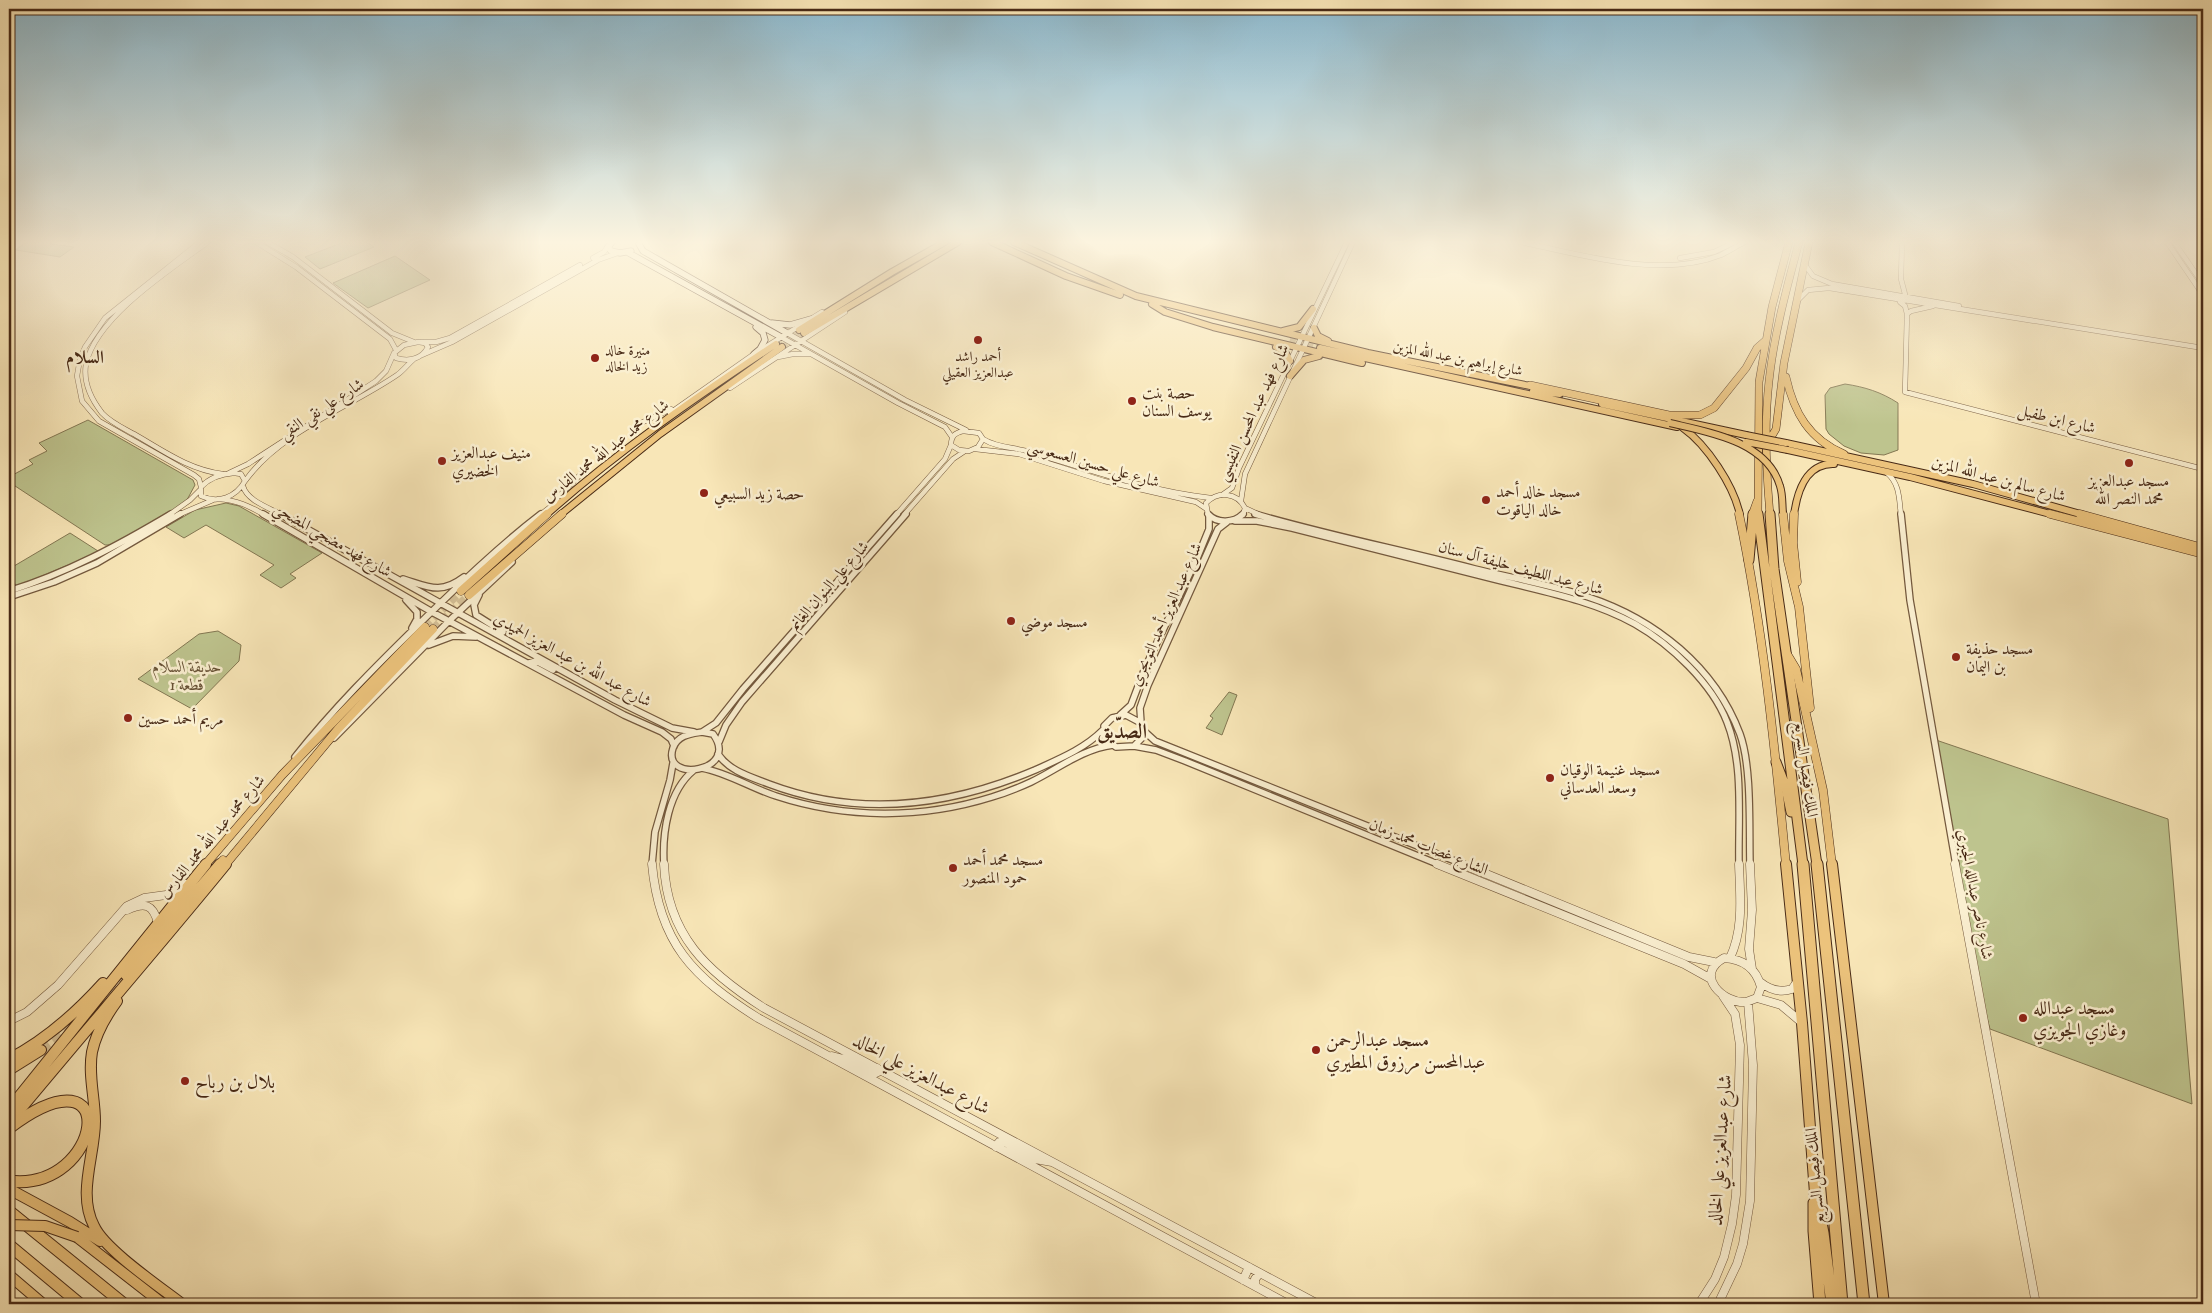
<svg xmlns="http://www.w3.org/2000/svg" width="2212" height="1313" viewBox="0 0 2212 1313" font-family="'IM FELL Double Pica',Amiri,serif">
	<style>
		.green { fill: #bec48e; stroke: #837752 }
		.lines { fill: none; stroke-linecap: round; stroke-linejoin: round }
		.primary-tunnel-far2 { stroke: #d5c097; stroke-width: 6; stroke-dasharray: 6 3; stroke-linecap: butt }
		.primary-tunnel-far1 { stroke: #d5c097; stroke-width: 8; stroke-dasharray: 8 4; stroke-linecap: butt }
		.primary-tunnel { stroke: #d5c097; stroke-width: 10; stroke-dasharray: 10 5; stroke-linecap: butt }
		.tertiary-far2-casing { stroke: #74593e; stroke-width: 5.5 }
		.tertiary-far1-casing { stroke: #74593e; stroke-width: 8 }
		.tertiary-casing { stroke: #74593e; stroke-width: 9 }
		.secondary-casing { stroke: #482a16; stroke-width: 7 }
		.primary-far2-casing { stroke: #482a16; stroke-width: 8 }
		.primary-far1-casing { stroke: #482a16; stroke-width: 9 }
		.primary-casing { stroke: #482a16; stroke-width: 12 }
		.motorway-far2-casing { stroke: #482a16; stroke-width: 8 }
		.motorway-far1-casing { stroke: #482a16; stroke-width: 11 }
		.motorway-casing { stroke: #482a16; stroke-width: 13 }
		.tertiary-far2 { stroke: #faefd0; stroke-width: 4.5 }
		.tertiary-far1 { stroke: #faefd0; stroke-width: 5.5 }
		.tertiary { stroke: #faefd0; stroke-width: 8 }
		.secondary { stroke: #faefd0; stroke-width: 5.5 }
		.primary-far2 { stroke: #ecc37c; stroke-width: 6 }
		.primary-far1 { stroke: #ecc37c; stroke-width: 8 }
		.primary { stroke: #ecc37c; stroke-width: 10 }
		.motorway-far2 { stroke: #ecc37c; stroke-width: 7 }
		.motorway-far1 { stroke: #ecc37c; stroke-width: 9 }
		.motorway { stroke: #ecc37c; stroke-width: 11 }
		.primary-bridge-far1-casing { stroke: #482a16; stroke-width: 8; stroke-linecap: butt }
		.primary-bridge-casing { stroke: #482a16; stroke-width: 12; stroke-linecap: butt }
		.primary-bridge-far1 { stroke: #ecc37c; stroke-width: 6 }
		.primary-bridge { stroke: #ecc37c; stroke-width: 10 }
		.poi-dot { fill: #8f2418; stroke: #faefd0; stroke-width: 2 }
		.labels { text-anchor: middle; stroke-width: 5; stroke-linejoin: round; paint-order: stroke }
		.far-poi-label { font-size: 14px; fill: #482a16; stroke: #faefd0; text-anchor: start }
		.far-street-label { font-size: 14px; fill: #482a16; stroke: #faefd0 }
		.poi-label { font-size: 16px; fill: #482a16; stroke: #faefd0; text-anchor: start }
		.street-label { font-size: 16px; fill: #482a16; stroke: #faefd0 }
		.park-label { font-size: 16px; font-style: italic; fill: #665034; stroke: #faefd0 }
		.far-district-label { font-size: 18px; font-weight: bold; fill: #482a16; stroke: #faefd0 }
		.near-poi-label { font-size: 19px; fill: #482a16; stroke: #faefd0; text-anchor: start }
		.near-street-label { font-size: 19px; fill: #482a16; stroke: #faefd0 }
		.district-label { font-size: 21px; font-weight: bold; fill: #482a16; stroke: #faefd0 }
	</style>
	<rect width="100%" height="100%" fill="#f8e6b7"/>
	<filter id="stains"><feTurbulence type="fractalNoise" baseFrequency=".004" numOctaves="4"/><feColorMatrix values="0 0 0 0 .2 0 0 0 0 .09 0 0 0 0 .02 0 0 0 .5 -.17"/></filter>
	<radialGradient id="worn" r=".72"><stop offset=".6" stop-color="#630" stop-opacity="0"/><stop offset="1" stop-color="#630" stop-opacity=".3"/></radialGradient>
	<path class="green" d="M27,242H54L50,244L74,247L60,257L16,250Z
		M344,242H366L374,247L320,269L305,257Z
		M395,256L430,280L368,308L333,283Z
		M1845,384C1865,387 1881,392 1898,403V450L1884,455L1861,453L1844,446L1829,434L1826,429L1825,395L1830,388Z
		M88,420L193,480L195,485L188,498L182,505L114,545H105L9,482V477L33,464L29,460L47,451L39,443Z
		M226,503L239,506L322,553L290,574L296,578L281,588L260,575L274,565L206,525L184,538L166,527L195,510Z
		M70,533L98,551L97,553L18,586L9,580V569Z
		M218,631L241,645L239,661L192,709L138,679L199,634Z
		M1229,692L1237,695L1222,735L1206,728L1213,718L1210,716Z
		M1933,739L2168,819L2192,1104L1990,1029L1982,1000Z"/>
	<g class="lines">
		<path class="primary-tunnel-far2" d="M1290,339L1322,346
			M776,344L799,330
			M782,347L804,333"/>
		<path class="primary-tunnel-far1" d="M425,627L461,591
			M433,629L469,595"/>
		<path class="primary-tunnel" d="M108,992L126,975
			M41,1050L71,1027"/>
		<g class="tertiary-far2-casing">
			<path id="tertiary-far2" d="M200,242L105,318L85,347L80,359L77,376L82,401L99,421L194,475L199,479L201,487
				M208,242C171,269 96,317 86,364C83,382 91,399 102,413C110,422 123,428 134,434C162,450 189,470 223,474
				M256,242L296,267L390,339L396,350
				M267,242L293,257L392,333L414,342
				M1521,242C1581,255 1662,279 1721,255C1729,251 1737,246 1745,242
				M1902,242L1901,279L1906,298
				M2167,242L2203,295
				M2174,242L2203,284
				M9,251L22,242
				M593,258L604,252L608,246
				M1680,258L1714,252L1735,242
				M1805,265L1813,276L1832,284L1959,306
				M1799,299L1808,290L1829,288L2203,348
				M1900,302L1905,306L1907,314L1905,392L2203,469
				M1907,314L1911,311L1933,306
				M787,333L905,400L966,430
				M781,337L898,403L945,427L952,437
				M418,342L425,343L428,347C422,359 409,362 396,358L394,353L404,345Z
				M421,342H436L450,338L580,265
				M422,355L452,342L598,260L618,253
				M778,357L793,354H811
				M730,388L845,312
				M670,413L754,354L822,312
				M641,423L671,409
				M963,431L979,433L983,439L978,447L969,451L959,450L951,445C951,436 955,433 963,431Z
				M983,439C997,448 1015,447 1030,452C1090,470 1148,491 1211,498
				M975,449L1019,454L1104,481L1196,502L1205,508
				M229,473L248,464L376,381L386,371L394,353
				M234,473L241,474L245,481C236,497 218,504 201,496V487C210,477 221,474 234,473Z
				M1887,473C1900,484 1899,499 1901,515
				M245,481C281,431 347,409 397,375C403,371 408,364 414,359
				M243,486C247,501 270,508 282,515
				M1222,495L1232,488L1239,468L1347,242
				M218,499C237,500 249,506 265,515
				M1241,501L1245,474L1353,242
				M553,502L586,469L587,461
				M1245,508L1260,515
				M169,515L190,500L200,490
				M178,515L213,500
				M540,515L558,501
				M896,515L945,459L951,445
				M904,515L953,459L965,451
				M1208,515L1206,503C1218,491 1237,492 1245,508L1243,515"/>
		</g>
		<g class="tertiary-far1-casing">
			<path id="tertiary-far1" d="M263,514L432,612L624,715L662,732L671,739L674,746
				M280,514L615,700L672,728L694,732
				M1208,514C1217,524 1234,523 1243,514
				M1255,514C1327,535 1402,550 1475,569C1512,578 1552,585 1588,597C1655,619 1715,667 1740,734C1752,767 1749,828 1750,865
				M1901,514L1910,600L1956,865
				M1235,521H1257L1292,528C1359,545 1427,562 1494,579C1541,591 1592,600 1635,624C1670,644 1712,683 1727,722C1744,765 1738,819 1739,865
				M403,579C429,587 440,595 464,577
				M9,591C67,573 119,545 171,514
				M479,595L474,605L476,615L503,632
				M9,597L54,582L97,563L180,514
				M406,600L417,612V619L412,628
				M429,645L453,636L476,637
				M529,663L536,661L553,670
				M1120,715L1131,705L1145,668L1198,556L1209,529V516
				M1126,715L1141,723L1144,736L1134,746L1116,747L1105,739L1104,726L1112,718Z
				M1141,723L1140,708L1148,685L1218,529L1227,522
				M1144,731L1155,741L1465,865
				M702,732L716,723L743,689L897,514
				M702,732L713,734C741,772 661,784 673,748C678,735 690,734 702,732Z
				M334,738L449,621L512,562
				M719,742L726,725L742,702L906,514
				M1134,746L1156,750L1185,761L1440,865
				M718,754C729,771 751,777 769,784C859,818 948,807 1035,770C1059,759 1084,749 1103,730
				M295,757C333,709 376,666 420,623C459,585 498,547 541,514
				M702,768C728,773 751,788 776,796C846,819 922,819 992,797C1005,793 1018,788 1031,782C1058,769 1082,749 1113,745
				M652,865L655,832L670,780L673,763
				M664,865C662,833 668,791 694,770"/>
		</g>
		<g class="tertiary-casing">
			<path id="tertiary" d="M652,864C659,943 693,977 758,1018L1288,1304
				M664,864C667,935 707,972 764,1008L1318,1304
				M1437,864L1684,964L1711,979
				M1462,864L1689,957L1714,962
				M1750,864L1752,910L1749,949L1752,969
				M1955,864L2036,1304
				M127,910C145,902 153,904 158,923
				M1724,958C1743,959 1756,968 1761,987L1757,998C1754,999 1749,1001 1746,1002C1724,1004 1693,975 1724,958Z
				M1730,958C1744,928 1740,896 1739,864
				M1760,982C1770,990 1780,993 1792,989L1797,982
				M1757,998L1781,1005L1800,1021
				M9,1021L27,1012L58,985L127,906L144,898L166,895L186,884
				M832,1056L847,1060L874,1074L878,1072L877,1068
				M996,1147L999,1142H1005L1035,1159L1052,1162
				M1243,1280L1249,1267
				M1255,1286V1279L1260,1273
				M1699,1304L1715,1279L1724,1257L1732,1224L1736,1195L1740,1045L1735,1014L1723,996
				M1718,1304L1737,1264L1743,1244L1750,1201L1753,1065L1748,1002"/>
		</g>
		<g class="secondary-casing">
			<path id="secondary" d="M612,242L608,247L611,251L620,253L631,251
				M639,244L643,251L787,333
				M627,252L781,337
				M772,323L790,325L811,319
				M754,354L760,349L765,340L763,333L756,327"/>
		</g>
		<g class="primary-far2-casing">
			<path id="primary-far2" d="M992,242L1066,276L1120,295
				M1014,242L1136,296L1368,353L1535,387
				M1152,304L1165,312L1213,327L1362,363
				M1314,328L1318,336L1328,341
				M799,330L892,272L945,242
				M1283,331L1299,327L1313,309
				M804,333L958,242
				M1276,347L1285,352L1290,361
				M1320,348L1677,427
				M1290,376L1304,360L1319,356
				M1533,391L1560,394
				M1602,404L1746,435
				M1683,428C1707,445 1734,486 1740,515
				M1786,443L1973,484L2084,515
				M1788,450L1910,477L2054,515
				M1783,513V515
				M546,515C618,451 696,397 776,344
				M560,515L660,434L782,347
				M1794,515C1797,492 1806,463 1834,464"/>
		</g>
		<g class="primary-far1-casing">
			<path id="primary-far1" d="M1739,514C1763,629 1775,748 1786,865
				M1783,514L1788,561L1799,607L1810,708
				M1794,514L1793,543L1797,582
				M2050,514L2203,554
				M2080,514L2203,548
				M461,591L547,514
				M469,595L562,514
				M1787,654L1796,669L1823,790L1832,865
				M205,865L282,775L425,627
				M219,865L223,860
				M225,865L338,729L433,629"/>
		</g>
		<g class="primary-casing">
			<path id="primary" d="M1786,864L1802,1023L1815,1193
				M1832,864L1884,1304
				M126,975L220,864
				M117,1001C106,1016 96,1033 92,1052C88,1075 95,1098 95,1121C95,1156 77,1193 94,1226C104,1249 160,1287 182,1304
				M9,1059C46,1040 75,1014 103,983
				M9,1070L41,1050
				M9,1109L206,864
				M9,1123C81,1036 155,951 226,864
				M9,1189L70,1222L100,1241
				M77,1237L163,1304
				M9,1275L43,1304
				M9,1302L11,1304"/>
		</g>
		<g class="motorway-far2-casing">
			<path id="motorway-far2" d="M1786,377C1794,413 1809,439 1844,454
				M1530,385L1669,415H1700L1714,408L1746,368L1757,348L1765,341
				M1767,444L1776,429L1784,363L1809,242
				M1752,515L1757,501
				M1758,515L1759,382L1772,307L1789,242
				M1770,515C1766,470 1764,425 1769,381C1774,334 1787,287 1799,242"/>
		</g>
		<g class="motorway-far1-casing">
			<path id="motorway-far1" d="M1758,514L1803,865
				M1770,514L1774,569L1817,865
				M1749,560L1753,514
				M1776,762L1786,788L1791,812"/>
		</g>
		<g class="motorway-casing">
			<path id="motorway" d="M1803,864L1842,1304
				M1817,864L1864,1304
				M9,1128C125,1041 103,1193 9,1181
				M1815,1193L1823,1233L1832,1304
				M1814,1203V1231L1820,1304
				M9,1211L124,1304
				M9,1245L80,1304"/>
		</g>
		<use href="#tertiary-far2" class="tertiary-far2"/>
		<use href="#tertiary-far1" class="tertiary-far1"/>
		<use href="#tertiary" class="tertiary"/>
		<use href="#secondary" class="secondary"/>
		<use href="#primary-far2" class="primary-far2"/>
		<use href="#primary-far1" class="primary-far1"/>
		<use href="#primary" class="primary"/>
		<use href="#motorway-far2" class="motorway-far2"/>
		<use href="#motorway-far1" class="motorway-far1"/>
		<use href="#motorway" class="motorway"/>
		<g class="primary-bridge-far1-casing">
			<path id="primary-bridge-far1" d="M1670,423C1708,432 1767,441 1780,486C1783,495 1782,504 1783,513
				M1746,435L1786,443
				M1746,442L1788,450"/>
		</g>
		<g class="primary-bridge-casing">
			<path id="primary-bridge" d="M9,1225L45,1226L77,1237"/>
		</g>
		<use href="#primary-bridge-far1" class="primary-bridge-far1"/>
		<use href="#primary-bridge" class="primary-bridge"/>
	</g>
	<linearGradient id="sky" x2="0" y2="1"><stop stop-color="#8bb9cf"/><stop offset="0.57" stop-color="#fcf4df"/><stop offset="1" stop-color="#fcf4df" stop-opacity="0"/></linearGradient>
	<rect width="2212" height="425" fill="url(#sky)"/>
	<g class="poi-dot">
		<circle cx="978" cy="340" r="5"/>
		<circle cx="595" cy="358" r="5"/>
		<circle cx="1132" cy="401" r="5"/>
		<circle cx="442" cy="461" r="5"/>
		<circle cx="2129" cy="463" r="5"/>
		<circle cx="704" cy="493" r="5"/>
		<circle cx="1486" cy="500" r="5"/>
		<circle cx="1011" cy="621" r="5"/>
		<circle cx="1956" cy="657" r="5"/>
		<circle cx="128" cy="718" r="5"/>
		<circle cx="1550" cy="778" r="5"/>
		<circle cx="953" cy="868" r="5"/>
		<circle cx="2023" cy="1018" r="5"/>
		<circle cx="1316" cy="1050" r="5"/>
		<circle cx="185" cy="1081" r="5"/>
	</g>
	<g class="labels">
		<g class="far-poi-label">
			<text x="605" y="355">منيرة خالد<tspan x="605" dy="16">زيد الخالد</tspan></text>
			<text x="978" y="361" text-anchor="middle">أحمد راشد<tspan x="978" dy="16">عبدالعزيز العقيلي</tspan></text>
		</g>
		<g class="far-street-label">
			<text transform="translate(1458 358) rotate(11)" y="5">شارع إبراهيم بن عبد الله المزين</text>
		</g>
		<g class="poi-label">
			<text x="1142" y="398">حصة بنت<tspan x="1142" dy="18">يوسف السنان</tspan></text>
			<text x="452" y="458">منيف عبدالعزيز<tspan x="452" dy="18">الخضيري</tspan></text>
			<text x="2129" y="486" text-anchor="middle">مسجد عبدالعزيز<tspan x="2129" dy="18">محمد النصر الله</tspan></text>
			<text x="1496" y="497">مسجد خالد أحمد<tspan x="1496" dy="18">خالد الياقوت</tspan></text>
			<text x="714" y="499">حصة زيد السبيعي</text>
			<text x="1021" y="627">مسجد موضي</text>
			<text x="1966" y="654">مسجد حذيفة<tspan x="1966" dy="18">بن اليمان</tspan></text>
			<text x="138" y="724">مريم أحمد حسين</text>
			<text x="1560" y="775">مسجد غنيمة الوقيان<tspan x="1560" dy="18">وسعد العدساني</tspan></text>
			<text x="963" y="865">مسجد محمد أحمد<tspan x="963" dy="18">حمود المنصور</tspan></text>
		</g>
		<g class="street-label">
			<text transform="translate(321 408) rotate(-33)" y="6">شارع علي نقي النقي</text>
			<text transform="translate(1252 412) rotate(-65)" y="6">شارع فهد عبد المحسن النفيسي</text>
			<text transform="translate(2057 418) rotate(14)" y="6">شارع ابن طفيل</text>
			<text transform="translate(605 450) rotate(-38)" y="6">شارع محمد عبد الله محمد الفارس</text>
			<text transform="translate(1094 463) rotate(16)" y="6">شارع علي حسين العسعوسي</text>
			<text transform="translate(1999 478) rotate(15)" y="6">شارع سالم بن عبد الله المزين</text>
			<text transform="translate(333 539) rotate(30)" y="6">شارع فهد مضحي المضحي</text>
			<text transform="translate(1521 567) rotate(15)" y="6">شارع عبد اللطيف خليفة آل سنان</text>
			<text transform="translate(828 585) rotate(-49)" y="6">شارع علي البنوان الغانم</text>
			<text transform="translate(1165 614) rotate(-66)" y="6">شارع عبد العزيز أحمد التويجري</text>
			<text transform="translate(573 659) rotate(29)" y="6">شارع عبد الله بن عبد العزيز الحميدي</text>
			<text transform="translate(1807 769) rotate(82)" y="6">الملك فيصل السريع</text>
			<text transform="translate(211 836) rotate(-50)" y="6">شارع محمد عبد الله محمد الفارس</text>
			<text transform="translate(1429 846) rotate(22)" y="6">الشارع غصاب محمد زمان</text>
			<text transform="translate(1976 894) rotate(79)" y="6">شارع ناصر عبدالله الجبري</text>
			<text transform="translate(1814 1176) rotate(-95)" y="6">الملك فيصل السريع</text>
		</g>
		<g class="park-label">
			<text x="187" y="672">حديقة السلام<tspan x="187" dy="18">قطعة 1</tspan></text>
		</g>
		<g class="far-district-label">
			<text x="85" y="363">السلام</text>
		</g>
		<g class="near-poi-label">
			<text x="2033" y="1014">مسجد عبدالله<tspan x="2033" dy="22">وغازي الجويزي</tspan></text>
			<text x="1326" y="1046">مسجد عبدالرحمن<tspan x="1326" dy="22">عبدالمحسن مرزوق المطيري</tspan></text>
			<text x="195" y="1088">بلال بن رباح</text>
		</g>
		<g class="near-street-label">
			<text transform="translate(922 1073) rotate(28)" y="7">شارع عبدالعزيز علي الخالد</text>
			<text transform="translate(1719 1150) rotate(-86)" y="7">شارع عبدالعزيز علي الخالد</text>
		</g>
		<g class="district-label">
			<text x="1122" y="738">الصدّيق</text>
		</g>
	</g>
	<rect width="2212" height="1313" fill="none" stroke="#f8e6b7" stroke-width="30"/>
	<rect x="10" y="10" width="2192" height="1293" fill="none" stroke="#482a16" stroke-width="2.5"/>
	<rect x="15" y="15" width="2182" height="1283" fill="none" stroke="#482a16"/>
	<rect width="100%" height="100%" filter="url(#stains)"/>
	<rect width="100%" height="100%" fill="url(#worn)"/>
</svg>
